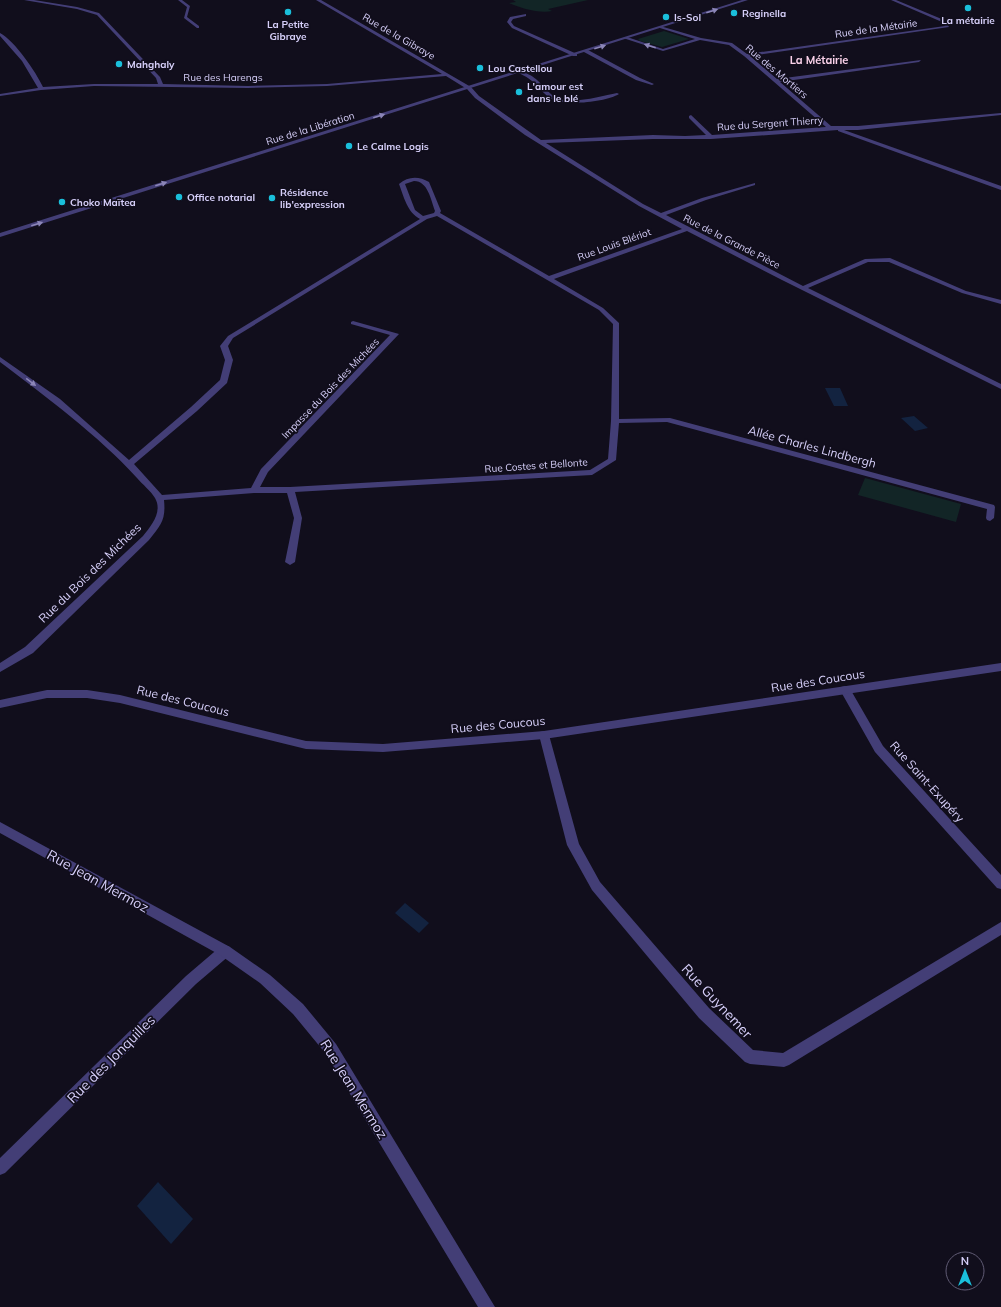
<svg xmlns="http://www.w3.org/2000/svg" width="1001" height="1307" viewBox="0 0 1001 1307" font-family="Mulish,sans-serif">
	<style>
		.green { fill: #122526 }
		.water { fill: #132340 }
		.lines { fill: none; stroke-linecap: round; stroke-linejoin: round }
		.minor { fill: #433e76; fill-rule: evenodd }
		.tertiary { fill: #433e76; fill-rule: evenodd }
		.oneway { fill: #8c86b8 }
		.poi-dot { fill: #1abfdb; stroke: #110e1c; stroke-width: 1.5 }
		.labels { text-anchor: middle; stroke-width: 3.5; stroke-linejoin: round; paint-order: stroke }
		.far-poi-label { font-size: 10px; font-weight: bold; fill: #d6cff9; stroke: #110e1c; text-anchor: start }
		.far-street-label { font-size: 10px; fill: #d6cff9; stroke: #110e1c }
		.far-neighbourhood-label { font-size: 11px; font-weight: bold; fill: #fad1e9; stroke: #110e1c }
		.street-label { font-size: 12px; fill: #d6cff9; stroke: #110e1c }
		.near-street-label { font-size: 14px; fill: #d6cff9; stroke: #110e1c }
	</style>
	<rect width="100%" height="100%" fill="#110e1c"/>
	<path class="green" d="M513,0H588L548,9L552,11C540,14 520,8 509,3L516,2Z
		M664,31L689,39L662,47L640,41L638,39Z
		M865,478L961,504L956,522L858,495Z"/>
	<path class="water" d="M825,388H840L848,406H834Z
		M914,416L928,428L915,431L901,418Z
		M405,903L429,923L419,933L395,913Z
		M158,1182L193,1219L171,1244L137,1206Z"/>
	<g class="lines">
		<path class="minor" d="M24,0H34L77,7L99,13L160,77L163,84L248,86L327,84L442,74L316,0H321L471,87L479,96L541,140L653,135L685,136L706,135L689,118V116L691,115L712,135L826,127L744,56L729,45L700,40L663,51L623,38L627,37L663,49L695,39L660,28V26L701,38L732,43L747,54L945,26L942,22L891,0H896L944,20L949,27L750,56L777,79L921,60L919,62L780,82L831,126H858L1001,113V115L858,130H844L1001,186V190L838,131V130L711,139H653L546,143L643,204L661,213L702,198L755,183V185L706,200L666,215L803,286L865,259L890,258L966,291L1001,300V304L962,293L889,262H868L808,288L1001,384V389L782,280L687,231L554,279L603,308L619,323V419L670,418L994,505L995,507L994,518L990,521L987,520L986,518L987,509L667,422L619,423L616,460L592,475L295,492L302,518L295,562L290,565L285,562L294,518L287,493H254L164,500C166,520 161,525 149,540L33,653L0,672V663L25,647L143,536C151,526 163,512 155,498C151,491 142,484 137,478C98,435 46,397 0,362V357L60,399L129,460L191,407L220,380L225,360L220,346L228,336L420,219C407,212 404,197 399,184C408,176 419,176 429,182L441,211L440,213L549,276L682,229L639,206L525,135L475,98L467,89L446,76L327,86L248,88L94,86L41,90L0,96V94L38,88L22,61L0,36V33C15,41 36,72 43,87L94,84H158L156,78L97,15L77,9ZM414,181C428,181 431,200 435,211L434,213L423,216L415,210L405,184ZM437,216L599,310L613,324L611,421L608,459L590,470L290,487H260L268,472L399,334L353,321L351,322V324L390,335L261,469L251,488L162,495L134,464L197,411L227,383L233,360L228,346L233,338L427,219Z
			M178,0H182L190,6L187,17L199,26V28H197L184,18L187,7Z
			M526,14V16L513,19L511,22L514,26L577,54V56H573L512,28L507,22L510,17Z
			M584,50H588L640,78L654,84L652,85L636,80L584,52Z
			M520,71C537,76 540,84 552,95C567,107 600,96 617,93L619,94C606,102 563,107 550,98C536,88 536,80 518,73Z
			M845,686L849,687L883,746L1001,875V889L997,888L875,752L840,690L841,687Z
			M544,731L548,732L549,735L579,844L600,882L709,1008L753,1050L783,1053L1001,922V935L789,1065L784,1067L750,1064L745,1062L699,1018L592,890L567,845L539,735L540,732Z
			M225,945L230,947L231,951L230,955L196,984L5,1173L0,1175V1158L186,976L220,947Z"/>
		<path class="tertiary" d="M742,0H748L0,237V233Z
			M1001,663V671L544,739L383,752L306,749L120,703L87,698H47L0,708V700L47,690H87L120,695L306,741L383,744L544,731Z
			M0,822L230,947L270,975L303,1004L336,1044L495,1307H478L326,1054L293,1014L260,983L220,955L0,833Z"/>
	</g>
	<defs><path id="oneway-solid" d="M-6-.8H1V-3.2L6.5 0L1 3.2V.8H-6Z"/></defs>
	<g class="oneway">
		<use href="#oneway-solid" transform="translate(712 11) rotate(-18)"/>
		<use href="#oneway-solid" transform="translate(650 46) rotate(-162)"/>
		<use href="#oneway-solid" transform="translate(600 47) rotate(-18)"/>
		<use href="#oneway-solid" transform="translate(379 116) rotate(-17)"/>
		<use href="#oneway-solid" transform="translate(161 184) rotate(-17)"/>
		<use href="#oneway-solid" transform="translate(37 224) rotate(-17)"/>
		<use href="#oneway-solid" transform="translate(31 382) rotate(37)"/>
	</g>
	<g class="poi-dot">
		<circle cx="968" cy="8" r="4"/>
		<circle cx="288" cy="12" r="4"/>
		<circle cx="734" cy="13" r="4"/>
		<circle cx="666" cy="17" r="4"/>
		<circle cx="119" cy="64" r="4"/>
		<circle cx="480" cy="68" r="4"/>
		<circle cx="519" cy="92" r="4"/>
		<circle cx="349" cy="146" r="4"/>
		<circle cx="179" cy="197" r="4"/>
		<circle cx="272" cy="198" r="4"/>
		<circle cx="62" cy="202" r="4"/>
	</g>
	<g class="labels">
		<g class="far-poi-label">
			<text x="742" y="17">Reginella</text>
			<text x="674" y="21">Is-Sol</text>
			<text x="968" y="24" text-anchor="middle">La métairie</text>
			<text x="288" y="28" text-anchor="middle">La Petite<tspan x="288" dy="12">Gibraye</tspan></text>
			<text x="127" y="68">Mahghaly</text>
			<text x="488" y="72">Lou Castellou</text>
			<text x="527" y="90">L'amour est<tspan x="527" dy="12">dans le blé</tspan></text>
			<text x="357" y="150">Le Calme Logis</text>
			<text x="280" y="196">Résidence<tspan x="280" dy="12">lib'expression</tspan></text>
			<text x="187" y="201">Office notarial</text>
			<text x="70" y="206">Choko Maïtea</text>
		</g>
		<g class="far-street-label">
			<text transform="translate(876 28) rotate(-8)" y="4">Rue de la Métairie</text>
			<text transform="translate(399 36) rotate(30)" y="4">Rue de la Gibraye</text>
			<text transform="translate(777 71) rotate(40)" y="4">Rue des Mortiers</text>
			<text x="223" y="81">Rue des Harengs</text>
			<text transform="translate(770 123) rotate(-4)" y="4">Rue du Sergent Thierry</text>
			<text transform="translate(310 128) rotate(-17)" y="4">Rue de la Libération</text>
			<text transform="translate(732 241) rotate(27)" y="4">Rue de la Grande Pièce</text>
			<text transform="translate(614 244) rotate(-20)" y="4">Rue Louis Blériot</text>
			<text transform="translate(330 388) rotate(-46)" y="4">Impasse du Bois des Michées</text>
			<text transform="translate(536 465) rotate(-4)" y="4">Rue Costes et Bellonte</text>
		</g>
		<g class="far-neighbourhood-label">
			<text x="819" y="64">La Métairie</text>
		</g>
		<g class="street-label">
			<text transform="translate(812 447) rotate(15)" y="4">Allée Charles Lindbergh</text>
			<text transform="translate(90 573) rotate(-44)" y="4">Rue du Bois des Michées</text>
			<text transform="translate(818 681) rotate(-9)" y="4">Rue des Coucous</text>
			<text transform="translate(183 701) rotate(14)" y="4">Rue des Coucous</text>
			<text transform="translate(498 725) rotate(-5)" y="4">Rue des Coucous</text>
			<text transform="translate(927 782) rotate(48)" y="4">Rue Saint-Exupéry</text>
		</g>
		<g class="near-street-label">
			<text transform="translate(98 881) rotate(29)" y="5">Rue Jean Mermoz</text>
			<text transform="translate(717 1001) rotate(47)" y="5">Rue Guynemer</text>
			<text transform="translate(111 1059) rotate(-45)" y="5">Rue des Jonquilles</text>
			<text transform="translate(354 1089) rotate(58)" y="5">Rue Jean Mermoz</text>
		</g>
	</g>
	<g transform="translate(965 1271)"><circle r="19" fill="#110e1c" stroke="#605b74"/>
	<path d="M0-3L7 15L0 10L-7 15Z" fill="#1abfdb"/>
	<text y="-6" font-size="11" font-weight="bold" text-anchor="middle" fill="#d6cff9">N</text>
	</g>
</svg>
